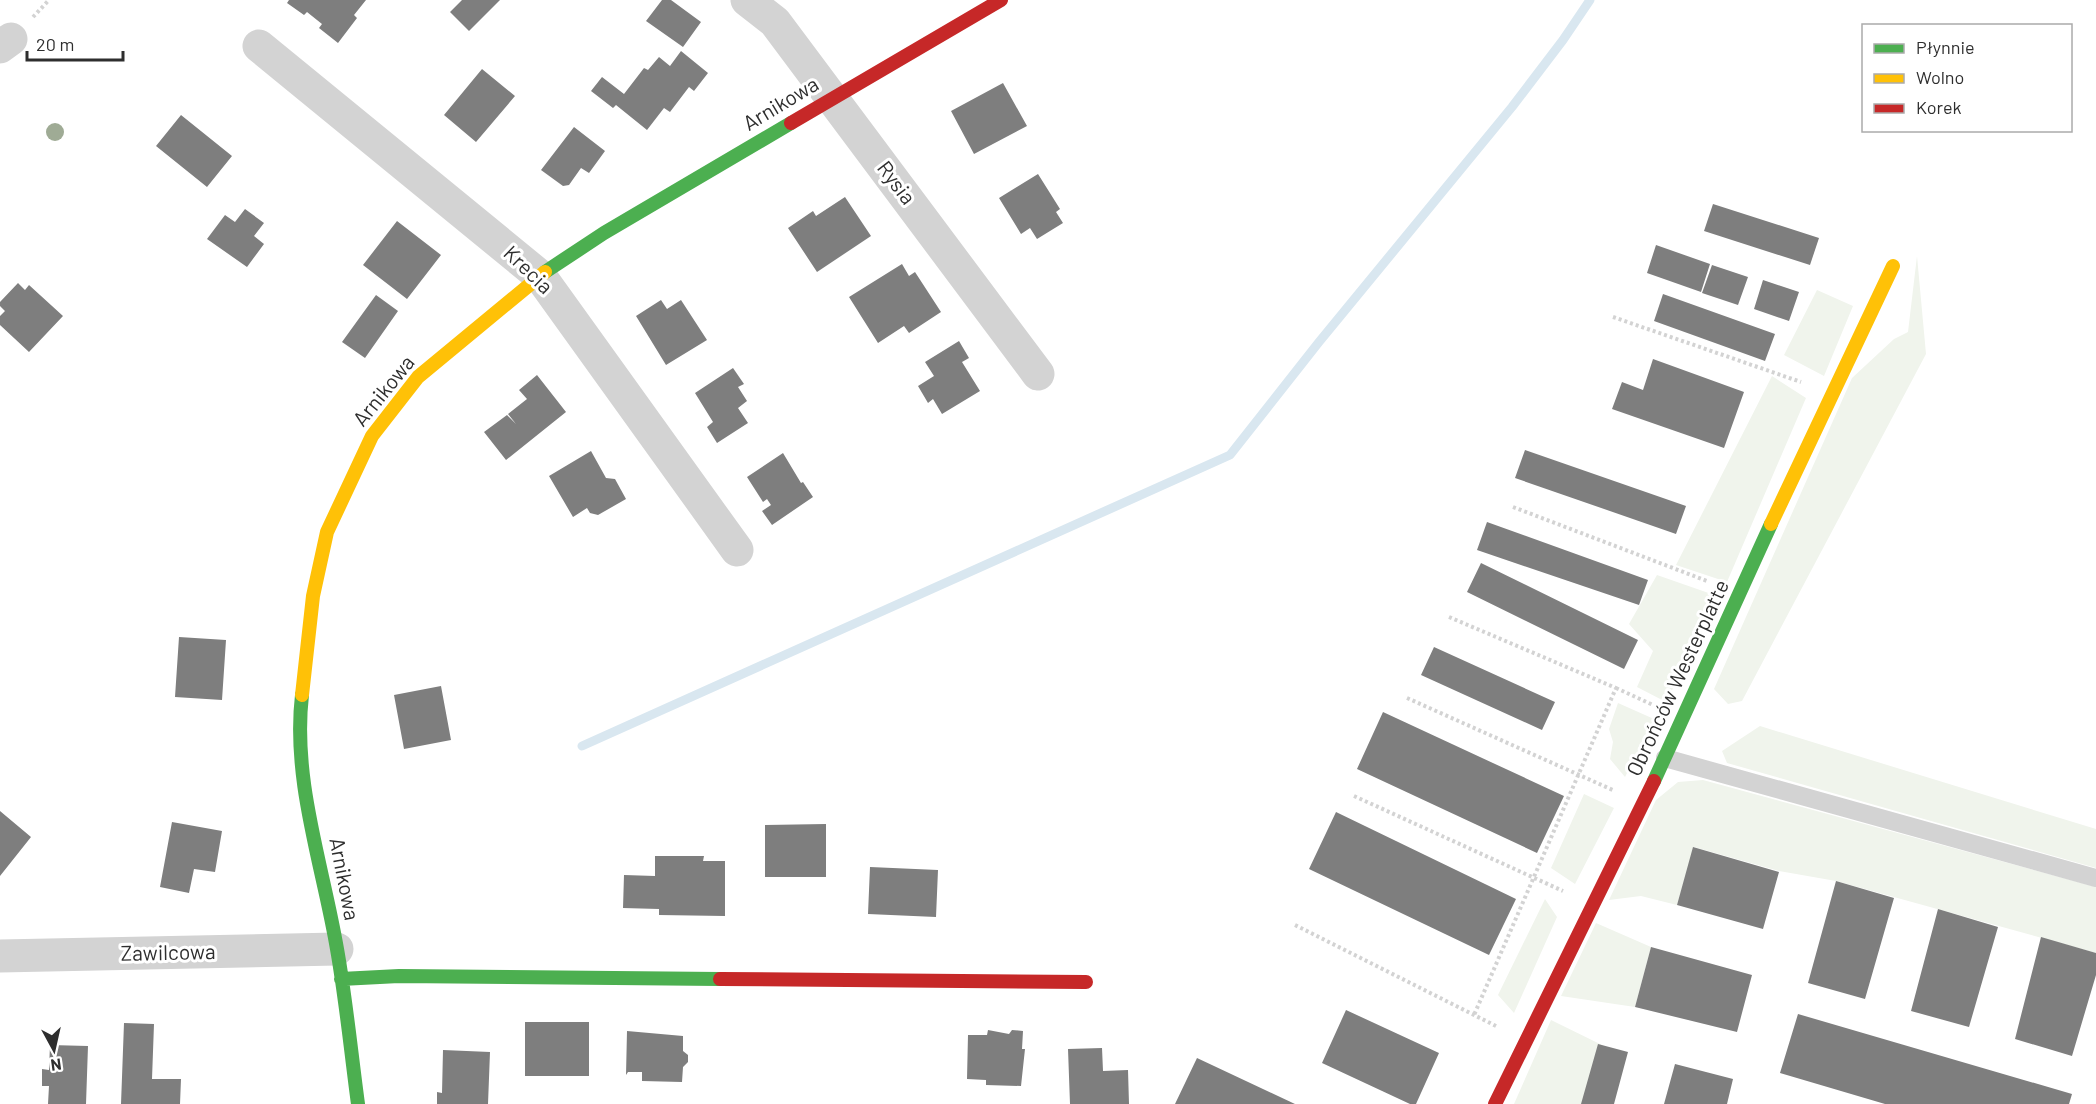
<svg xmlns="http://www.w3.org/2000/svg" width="2096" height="1104" viewBox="0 0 2096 1104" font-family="Barlow,sans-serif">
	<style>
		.green { fill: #f0f4ec }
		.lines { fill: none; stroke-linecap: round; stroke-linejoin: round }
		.stream { stroke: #d9e7f0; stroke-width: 9 }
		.building { fill: #7e7e7e }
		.path { stroke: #d3d3d3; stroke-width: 4; stroke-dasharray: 3 3; stroke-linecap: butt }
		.lane { stroke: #d3d3d3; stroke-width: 18 }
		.street { stroke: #d3d3d3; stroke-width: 33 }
		.fast { stroke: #4caf50; stroke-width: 14 }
		.slow { stroke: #ffc107; stroke-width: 14 }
		.jam { stroke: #c62828; stroke-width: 14 }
		.tree { fill: #9fab95 }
		.labels { text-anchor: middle; stroke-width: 6; stroke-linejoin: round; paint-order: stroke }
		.street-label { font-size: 21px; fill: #2e2e2e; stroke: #fff }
	</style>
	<rect width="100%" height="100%" fill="#fff"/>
	<path class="green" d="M1917,256L1926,354L1742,701L1728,704L1714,689L1852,378L1894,339L1908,332Z
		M1817,290L1853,306L1824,376L1784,355Z
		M1772,376L1806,398L1727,582L1676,565Z
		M1657,575L1720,597L1666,702L1637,687L1653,651L1629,624Z
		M1618,703L1654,719L1625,777L1610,759L1613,742L1609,729Z
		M1760,726L2096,829V868L1727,763L1722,751Z
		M1703,780L2096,887V953L1836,881L1779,871L1694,847L1677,905L1641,896L1609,900L1656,800L1678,782Z
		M1584,794L1614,808L1575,884L1551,868Z
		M1545,899L1557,917L1514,1013L1498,995Z
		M1596,923L1651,947L1635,1007L1561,996Z
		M1551,1020L1604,1046L1585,1104H1514Z"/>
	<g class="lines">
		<path class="stream" d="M582,746L1230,455L1319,342L1512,107L1563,40L1590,0"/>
	</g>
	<path class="building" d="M289,0H366L354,15L357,18L338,43L319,28L322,24L307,12L304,15L287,3Z
		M462,0H500L469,31L450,12Z
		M662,0H671L701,22L683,47L646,21Z
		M681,51L708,73L694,91L689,87L670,112L664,108L647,130L616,105L613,108L591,91L602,77L624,94L644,68L648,70L659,57L670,66Z
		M482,69L515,96L476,142L444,115Z
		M1003,83L1027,126L974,154L951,111Z
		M181,115L232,156L207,187L156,146Z
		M574,127L605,151L589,173L581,168L569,185L563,186L541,170Z
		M1038,174L1060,209L1056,212L1063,223L1037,239L1030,228L1021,234L999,198Z
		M845,197L871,236L817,272L788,228L813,211L816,216Z
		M1713,204L1819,238L1810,265L1704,231Z
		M245,209L264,223L254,236L264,244L247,267L207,239L225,215L235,222Z
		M397,221L441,255L407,299L363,265Z
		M1656,245L1710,264L1701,292L1647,273Z
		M902,264L909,276L915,272L941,312L909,333L904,326L878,343L849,297Z
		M1712,265L1748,277L1738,305L1702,293Z
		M1763,280L1799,292L1789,321L1754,309Z
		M18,283L25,290L29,285L63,316L29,352L0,325V316L5,311L0,306V302Z
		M1663,294L1775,334L1765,361L1654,321Z
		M376,295L398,311L365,358L342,342Z
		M661,300L667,309L681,300L707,340L666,365L636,316Z
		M959,341L969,358L962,362L980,391L942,414L933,399L928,403L918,386L934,376L925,362Z
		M1653,359L1744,392L1724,448L1612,409L1622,382L1643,390Z
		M733,368L744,384L738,387L747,401L738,408L748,423L717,443L707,427L713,422L695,393Z
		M537,375L566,412L506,460L484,432L507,415L516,424L508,414L527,399L519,390Z
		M1525,450L1686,506L1676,534L1515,478Z
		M591,451L606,478L615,479L626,499L598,515L590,513L587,508L573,517L549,476Z
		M783,453L801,483L803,482L813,497L772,525L762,511L771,505L767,499L763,502L747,477Z
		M1487,522L1648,580L1639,605L1477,550Z
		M1481,563L1638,640L1624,669L1467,592Z
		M179,637L226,640L222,700L175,697Z
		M1434,647L1555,702L1542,730L1421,675Z
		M441,686L451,740L404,749L394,695Z
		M1383,712L1564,796L1537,853L1357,769Z
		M0,811L31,837L0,876Z
		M1336,812L1516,899L1489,955L1309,869Z
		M172,822L222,831L215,872L194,869L189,893L160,887Z
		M826,824V877H765V825Z
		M1693,847L1779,872L1763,929L1677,905Z
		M655,856H704L703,861H725V916L659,915V909L623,908L624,875L655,876Z
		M870,867L938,870L936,917L868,914Z
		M1836,881L1894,898L1865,999L1808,983Z
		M1938,909L1998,927L1969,1027L1911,1011Z
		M2041,937L2096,953V975L2072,1056L2015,1039Z
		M1651,947L1752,975L1737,1032L1635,1007Z
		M1346,1010L1439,1053L1416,1104H1410L1322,1063Z
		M1798,1014L2072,1094L2069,1104H1885L1780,1073Z
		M525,1022H589V1076H525Z
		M124,1023L154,1024L152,1079H181L180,1104H121Z
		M988,1030L1009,1034L1012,1030L1023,1031L1022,1049H1025L1021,1086L986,1085V1080L967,1079L968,1035H987Z
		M627,1031L683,1036V1051L688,1055V1062L683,1067L682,1082L642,1081V1072H628L626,1075Z
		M1598,1044L1628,1052L1614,1104H1581Z
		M50,1045L88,1046L86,1104H48L49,1086H42V1069L49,1070Z
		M1102,1048L1103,1071L1128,1070L1129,1104H1070L1068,1049Z
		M443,1050L490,1052L488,1104H437V1092L442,1093Z
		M1197,1058L1295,1104H1175Z
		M1675,1064L1733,1079L1727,1104H1664Z"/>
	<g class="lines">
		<path class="path" d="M33,17L49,0
			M1613,317L1801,382
			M1513,507L1707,581
			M1449,617L1616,688L1474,1015
			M1616,688L1653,705
			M1407,698L1615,791
			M1354,796L1563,891
			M1295,925L1496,1026"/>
		<path class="lane" d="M1665,758L2096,878"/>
		<path class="street" d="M747,0L775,22L1038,374
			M259,46L540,276L737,550
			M0,47L11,39
			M0,956L337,949"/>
		<path class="fast" d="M545,272L604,233L791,123
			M302,695C292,780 323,866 337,949C346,1000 351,1052 358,1104
			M1654,781L1771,524
			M341,979L399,976L720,979"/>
		<path class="slow" d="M1771,524L1893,266
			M302,695L313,596L327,532L372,436L418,377L545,272"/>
		<path class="jam" d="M791,123L1001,0
			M720,979L1086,982
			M1495,1104L1654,781"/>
	</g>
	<circle class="tree" cx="55" cy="132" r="9"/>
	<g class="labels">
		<g class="street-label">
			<text transform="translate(781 104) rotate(-31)" y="7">Arnikowa</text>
			<text transform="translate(896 183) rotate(53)" y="7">Rysia</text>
			<text transform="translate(528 270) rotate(44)" y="7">Krecia</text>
			<text transform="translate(384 391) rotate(-51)" y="7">Arnikowa</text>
			<text transform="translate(1678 678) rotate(-65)" y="7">Obrońców Westerplatte</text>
			<text transform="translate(344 879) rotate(79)" y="7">Arnikowa</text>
			<text transform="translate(168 953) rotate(-1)" y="7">Zawilcowa</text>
		</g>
	</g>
	<rect x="1862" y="24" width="210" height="108" fill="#ffffff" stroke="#ababab" stroke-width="1.5"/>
	<rect x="1874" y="44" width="30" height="9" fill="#4caf50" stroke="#ababab" stroke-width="1.5"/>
	<text x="1916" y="54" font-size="18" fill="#2e2e2e">Płynnie</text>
	<rect x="1874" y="74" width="30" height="9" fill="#ffc107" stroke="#ababab" stroke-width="1.5"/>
	<text x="1916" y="84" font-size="18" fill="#2e2e2e">Wolno</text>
	<rect x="1874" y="104" width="30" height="9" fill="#c62828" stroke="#ababab" stroke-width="1.5"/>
	<text x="1916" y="114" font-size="18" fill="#2e2e2e">Korek</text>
	<g transform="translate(54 1050) rotate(172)" stroke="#ffffff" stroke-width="4.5" paint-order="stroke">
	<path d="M0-4.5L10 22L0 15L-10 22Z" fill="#2e2e2e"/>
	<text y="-9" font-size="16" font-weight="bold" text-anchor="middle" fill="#2e2e2e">N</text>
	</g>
	<path d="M27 51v9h96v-9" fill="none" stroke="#2e2e2e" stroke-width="3"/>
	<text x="36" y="51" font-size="18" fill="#2e2e2e" stroke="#ffffff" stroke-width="4.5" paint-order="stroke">20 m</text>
</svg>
